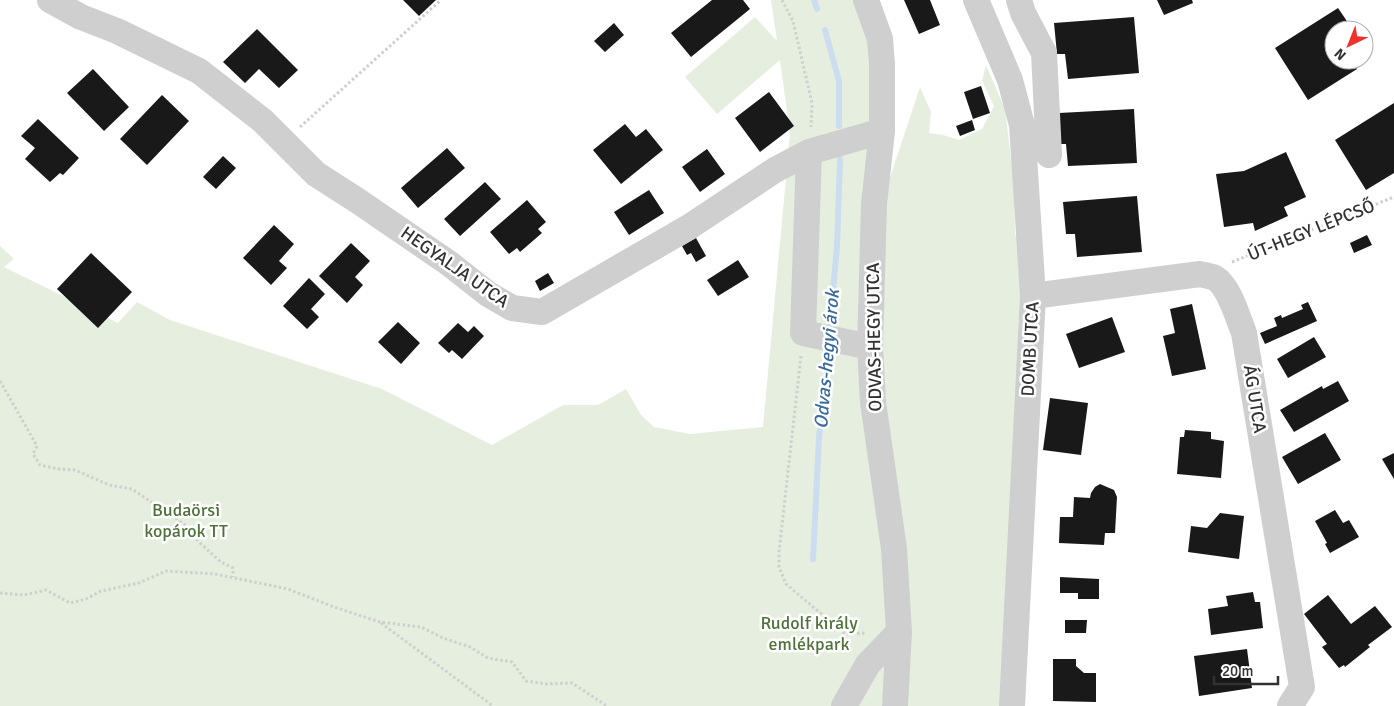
<svg xmlns="http://www.w3.org/2000/svg" width="1394" height="706" viewBox="0 0 1394 706" font-family="Signika,sans-serif">
	<style>
		.green { fill: #e6efdf }
		.lines { fill: none; stroke-linecap: round; stroke-linejoin: round }
		.stream { stroke: #cbddef; stroke-width: 6 }
		.building { fill: #191919 }
		.path { stroke: #cfcfcf; stroke-width: 3; stroke-dasharray: 2.5 2.5; stroke-linecap: butt }
		.minor { stroke: #cfcfcf; stroke-width: 26 }
		.labels { text-anchor: middle; stroke-width: 5; stroke-linejoin: round; paint-order: stroke }
		.street-label { font-size: 18px; fill: #323232; stroke: #fff }
		.park-label { font-size: 18px; fill: #4f723b; stroke: #fff }
		.water-label { font-size: 19px; font-style: italic; fill: #386a9b; stroke: #fff }
	</style>
	<rect width="100%" height="100%" fill="#fff"/>
	<path class="green" d="M771,0H866L881,205L920,87L931,112L929,133L943,135L959,140L982,129L994,106L982,81L986,65L1005,109L1014,183L1015,235L1029,239L1014,706H0V246L14,259L4,267L118,323L137,302L170,320L382,389L492,445L563,405H598L626,389L641,415L654,427L690,434L763,427L790,134L780,60L717,114L685,77L755,17L777,41Z"/>
	<g class="lines">
		<path class="stream" d="M814,0L817,9
			M825,30L839,81V126
			M829,334L837,246L840,159
			M813,559L819,438L829,344"/>
	</g>
	<path class="building" d="M403,0H436L419,16Z
		M712,0H743L750,9L691,57L671,33Z
		M904,0H930L940,25L919,34Z
		M1157,0H1192L1193,3L1164,15Z
		M1338,8L1353,30H1334V60H1357L1353,63L1357,69L1308,100L1275,48Z
		M1134,17L1139,73L1068,79L1065,54H1057L1054,23Z
		M614,23L624,35L605,52L594,41Z
		M257,29L298,70L279,88L259,69L245,83L223,62Z
		M93,69L129,107L104,131L67,93Z
		M981,86L990,113L973,119L964,92Z
		M769,92L794,126L760,152L735,118Z
		M162,95L189,121L147,165L120,139Z
		M1394,103V173L1366,190L1335,140Z
		M1134,109L1137,163L1068,166L1066,144H1061L1059,113Z
		M38,119L79,158L63,175L60,173L50,182L25,159L35,148L21,136Z
		M972,120L975,130L960,136L956,126Z
		M625,124L636,137L646,129L663,150L621,184L593,150Z
		M447,148L465,168L418,208L401,188Z
		M707,149L725,174L700,192L682,167Z
		M1286,152L1306,197L1284,207L1288,216L1255,231L1253,223L1224,227L1216,174L1244,171Z
		M223,156L236,168L216,189L203,177Z
		M485,182L501,199L460,236L444,219Z
		M649,190L664,213L629,235L614,212Z
		M1137,196L1142,252L1077,257L1075,234H1066L1063,202Z
		M527,200L546,222L538,229L542,233L520,252L517,248L509,254L490,232Z
		M274,225L294,244L279,261L287,268L271,285L243,258Z
		M1367,235L1372,245L1354,253L1350,243Z
		M696,238L706,256L696,262L691,253L687,255L682,246Z
		M351,243L370,261L355,277L363,285L347,303L319,276Z
		M91,253L132,292L98,328L57,289Z
		M738,260L749,277L718,296L707,280Z
		M548,273L554,283L540,291L535,281Z
		M309,278L325,294L311,309L319,317L307,329L283,306Z
		M1308,302L1317,321L1265,344L1260,333L1277,326L1274,318L1281,315L1282,318L1303,309L1301,305Z
		M1192,304L1206,369L1172,376L1163,336L1175,333L1170,309Z
		M1112,317L1125,352L1079,368L1066,334Z
		M398,322L420,343L401,364L378,342Z
		M458,323L468,332L474,326L484,336L462,359L452,350L449,353L438,343Z
		M1314,337L1326,357L1288,378L1277,359Z
		M1338,381L1349,401L1294,432L1280,410L1322,386L1323,389Z
		M1050,398L1088,403L1081,455L1043,450Z
		M1185,430L1211,432V439L1224,441L1221,478L1177,474L1180,437H1184Z
		M1325,433L1341,460L1298,484L1282,457Z
		M1394,453V479L1382,459Z
		M1100,484L1114,490L1117,497L1115,533H1105L1104,545L1059,543L1060,517H1073L1074,497L1090,498L1091,493L1095,487Z
		M1335,510L1343,523L1349,520L1359,537L1330,553L1325,544L1327,543L1315,521Z
		M1220,513L1244,516L1239,559L1188,552L1191,526L1207,528Z
		M1060,577L1099,579V599H1078V593H1060Z
		M1253,592L1255,602H1260L1263,628L1211,635L1208,609L1228,606L1226,596Z
		M1328,595L1351,624L1375,606L1392,627L1368,645L1370,647L1345,667L1344,665L1339,668L1322,647L1327,644L1304,614Z
		M1065,620H1087L1086,633H1065Z
		M1247,649L1252,688L1199,696L1194,656Z
		M1053,659H1076V666L1084,673H1096V702L1053,701Z"/>
	<g class="lines">
		<path class="path" d="M782,0L793,21L812,103L811,127
			M300,127L441,0
			M1232,262L1394,197
			M801,356L779,552V567L786,584L845,634L866,633
			M0,381L37,446L33,454L40,465L59,469L75,470L109,485L132,489L184,524L201,544L221,562L233,568V577
			M0,593L24,595L46,590L70,603L86,599L101,591L139,583L166,571L215,574L288,589L334,607L380,622L421,627L443,638L470,647L488,658L512,662L526,681L547,684L572,683L607,706
			M381,623L493,706"/>
		<path class="minor" d="M50,0L81,17L117,31L199,71L263,121L316,174L358,201L450,264L488,294L512,308L542,312L689,227L775,170L809,152L882,131
			M866,0L880,39L882,64V131L874,204L870,347L873,402L894,549L899,632L895,706
			M976,0L1010,80L1022,125L1033,296L1012,706
			M1019,0L1023,13L1044,53L1049,155
			M809,152L803,333L870,347
			M1033,296L1200,274C1204,275 1210,276 1215,278C1229,286 1238,318 1244,333L1302,687L1290,706
			M844,706L868,664L899,632"/>
	</g>
	<g class="labels">
		<g class="street-label">
			<text transform="translate(1311 230) rotate(-22)" y="6">ÚT-HEGY LÉPCSŐ</text>
			<text transform="translate(455 267) rotate(35)" y="6">HEGYALJA UTCA</text>
			<text transform="translate(874 337) rotate(-91)" y="6">ODVAS-HEGY UTCA</text>
			<text transform="translate(1030 349) rotate(-87)" y="6">DOMB UTCA</text>
			<text transform="translate(1255 399) rotate(81)" y="6">ÁG UTCA</text>
		</g>
		<g class="park-label">
			<text x="186" y="516">Budaörsi<tspan x="186" dy="21">kopárok TT</tspan></text>
			<text x="809" y="629">Rudolf király<tspan x="809" dy="21">emlékpark</tspan></text>
		</g>
		<g class="water-label">
			<text transform="translate(826 359) rotate(-85)" y="7">Odvas-hegyi árok</text>
		</g>
	</g>
	<g transform="translate(1349 45) rotate(223)"><circle r="24" fill="#ffffff" stroke="#adadad"/>
	<path d="M0-4L9 19L0 12L-9 19Z" fill="#f1312b"/>
	<text y="-8" font-size="14" font-weight="bold" text-anchor="middle" fill="#323232">N</text>
	</g>
	<path d="M1214 676v8h64v-8" fill="none" stroke="#323232" stroke-width="2.5"/>
	<text x="1222" y="676" font-size="15" fill="#323232" stroke="#ffffff" stroke-width="4" paint-order="stroke">20 m</text>
</svg>
